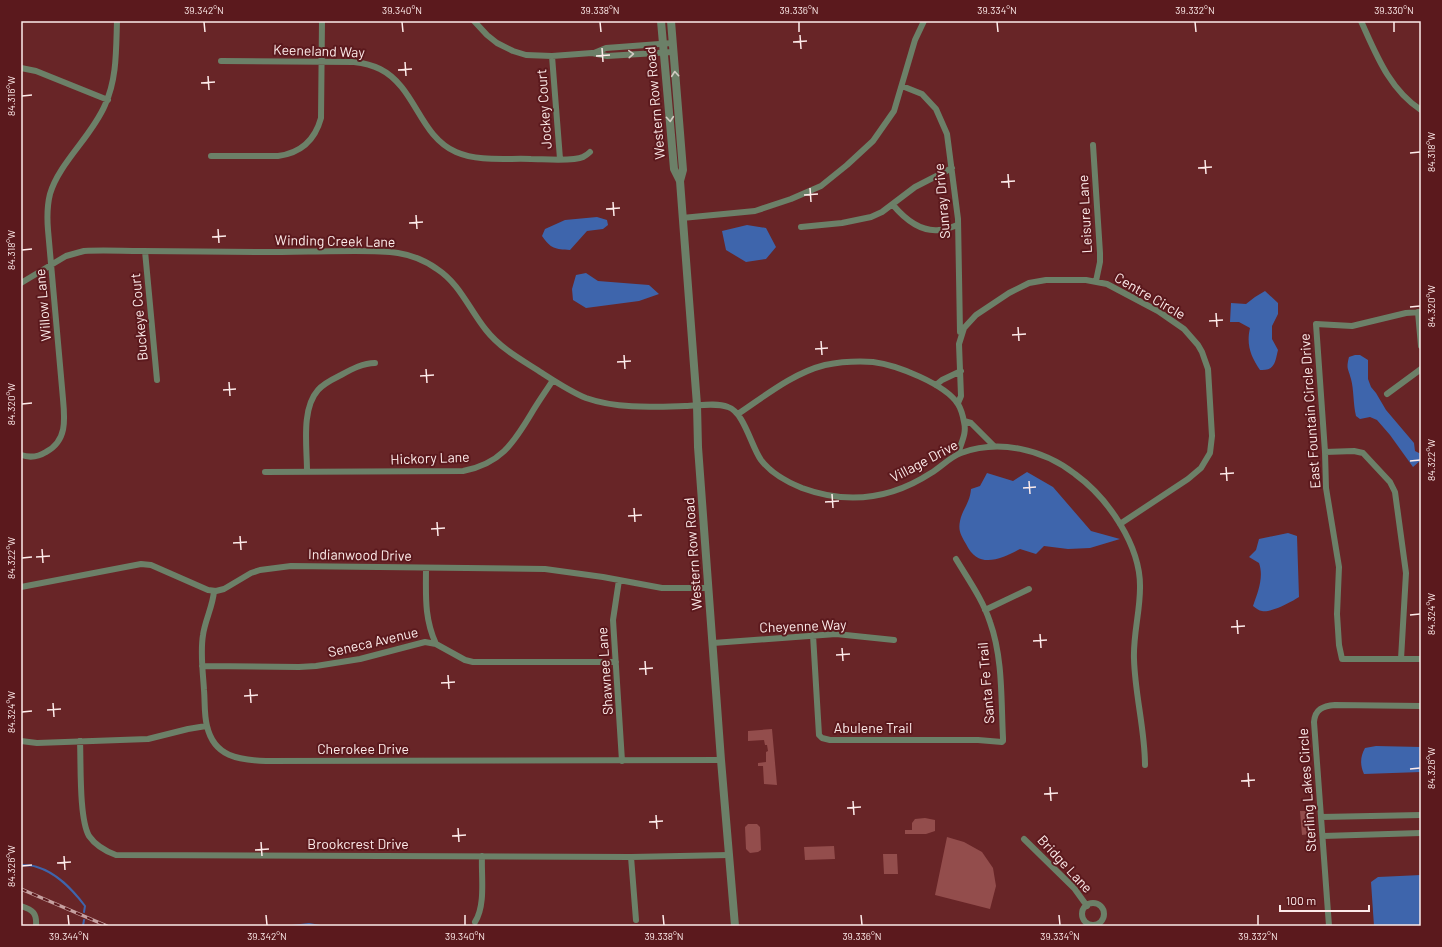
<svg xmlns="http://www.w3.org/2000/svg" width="1442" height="947" viewBox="0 0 1442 947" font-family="Barlow,sans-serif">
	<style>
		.green { fill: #934d4c }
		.water { fill: #3e65ac }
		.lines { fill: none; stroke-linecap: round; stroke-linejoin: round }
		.stream { stroke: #3e65ac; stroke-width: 2 }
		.minor { stroke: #6c8068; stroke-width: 6 }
		.tertiary { stroke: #6c8068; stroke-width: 8 }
		.rail-casing { stroke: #c5a0a0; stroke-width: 3.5 }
		.rail { stroke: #5b191d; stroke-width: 2; stroke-dasharray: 6; stroke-linecap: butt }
		.oneway { stroke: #d2cbc3 }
		.ticks { fill: none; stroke: #fdebea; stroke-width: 1.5 }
		.labels { text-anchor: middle; stroke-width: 4; stroke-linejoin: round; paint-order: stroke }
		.street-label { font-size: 14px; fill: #fdebea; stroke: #5b191d }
		.neatline { fill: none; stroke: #fdebea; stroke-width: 1.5 }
		.ticks-label { font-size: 10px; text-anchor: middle; fill: #fdebea }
	</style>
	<rect width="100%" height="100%" fill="#682527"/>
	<path class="green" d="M772,729L777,785L764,784L763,766H758V763L766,762V752L768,751L767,745H765L764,740L748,741V731Z
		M1300,811H1309L1310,834L1302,835Z
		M925,818L935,820V831L926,834H905V830H912V823L915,819Z
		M748,824H757L760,827L761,850L758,852L750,853L746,849L745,827Z
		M947,837L964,842L982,852L993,868L996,886L990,909L935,895Z
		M834,846L835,859L805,860L804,847Z
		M883,854H897L898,874H884Z"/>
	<path class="water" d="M597,217L607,220L608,225L603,229L587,231L570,250C555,249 551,249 542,236L545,229L565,220Z
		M747,225L766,228L776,247L766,259L746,262L726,250L722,231Z
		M586,273L598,281L649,285L659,294L639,301L586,308L573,300L572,289L576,275Z
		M1265,291L1278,303V314L1272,326V339L1278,350C1275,362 1275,371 1260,370C1251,357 1246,345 1250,328L1239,322H1230L1231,303L1246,304L1255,297Z
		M1355,355H1360L1368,360V379L1371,387L1376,393L1386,410L1414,443L1415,451L1421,454V460L1413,467L1390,435L1377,420L1370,417L1360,419L1356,416C1353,404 1354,390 1351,379C1348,368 1346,369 1349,357Z
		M1027,472L1053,487L1091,531L1120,539L1090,548L1068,549L1044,546L1036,554L1020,549C1001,559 978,570 966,544C961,535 958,531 960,521C962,510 970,503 971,489L980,486L987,473L1013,481Z
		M1288,533L1297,536L1299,597C1291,602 1271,613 1262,611C1259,611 1256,608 1253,606C1258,592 1264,577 1259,563L1249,557L1256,550L1259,539Z
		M1376,746L1421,747V772L1364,774C1360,765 1360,757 1365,748Z
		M1421,875V926H1374L1371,882L1378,877Z"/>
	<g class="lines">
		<path class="stream" d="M21,865C26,865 32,865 37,867C57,873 72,889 85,906L84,912
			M83,926L84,920
			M292,926L309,924L320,926"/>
		<path class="minor" d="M474,21L487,35L497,43L513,51L526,55L552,56L592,53L607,56L673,52
			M1361,21C1376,54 1389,89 1421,110
			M594,53L606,48L673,43
			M552,56L560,159
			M221,61L354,62C363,63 372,65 380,69C416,87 419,136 456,152C479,162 507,158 531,159C543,159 573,162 583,157C585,156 588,154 590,152
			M21,68L36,71L108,100
			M902,86L922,94L936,109L947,134L958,219L960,332
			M1093,145L1100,253V262L1096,281
			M211,156H278C301,153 315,140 321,118L322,21
			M893,205C904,218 920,232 939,230C945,230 952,227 957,225
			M682,218L755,211L791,199L821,186L847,165L873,141L894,111L915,40L924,21
			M801,227L842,223L871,217L882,212L915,187L952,168
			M145,251L157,380
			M21,283L66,256L84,251C103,250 122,251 141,251C181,251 222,252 262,252C293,252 324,251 355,251C369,251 384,251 398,253C411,255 426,261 437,269C460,284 469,309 486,330C501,349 522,360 542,373C556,382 571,392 586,398C617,409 653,407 685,406C698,406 715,402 728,407C744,412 751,446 761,460C771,473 787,482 802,488C848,505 891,499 931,473C941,467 950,457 961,453C999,439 1043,449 1075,474C1108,498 1141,546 1140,588C1140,612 1133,635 1134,659C1135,695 1145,730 1145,765
			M1418,312L1421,346
			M1421,312L1406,313L1352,326L1316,324L1325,452L1326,488L1339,567L1337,614L1339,645L1342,659H1421
			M936,385L942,380L961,371
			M1387,394L1421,369
			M958,403L961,396L959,344L964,328L976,315L1009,293L1029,283L1046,280H1086L1107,284L1158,311L1184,329L1198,345L1202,352L1208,369L1212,436L1210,453L1201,468L1188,479L1120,524
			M738,414C765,396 793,373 825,365C840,362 857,361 873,362C897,365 945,384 958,404C961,409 963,416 964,422C967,434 961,442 958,454
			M964,421L971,423L994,446
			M1325,452L1354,451L1363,453L1390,482L1395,492L1406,573L1401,659
			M21,455C30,458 38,457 46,452C67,441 65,420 63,399L48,230C47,218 47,206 50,194C59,163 92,136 105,105C117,79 116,50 117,21
			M307,471C307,447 301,409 318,390C324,383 333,379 341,375C352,369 363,363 375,363
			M265,472L463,471C500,464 513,444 531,414C538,402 546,391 553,380
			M426,568C426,595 424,618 436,644
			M619,580L613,620L622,761
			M21,587L141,564L151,565L208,590L216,591L224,589L251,573L260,570L291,566L545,569L603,577L662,588H709
			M214,591C213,606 205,620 203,635C200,653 203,672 204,690C205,701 204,715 207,726C214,757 239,760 266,761L721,760
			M985,610L1029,589
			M813,635L819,735L822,738L830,740H978L1002,742L1003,741V738C1001,700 1003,658 990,622C983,600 968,579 956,559
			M713,643L836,634L894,640
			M202,666L299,667L316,666L360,659L425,642L436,644L465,660L473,662H616
			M21,741L37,743L148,739L188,729L206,726
			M80,741C81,763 79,819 89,836C96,846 105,851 116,855L631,857L729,855
			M1321,817L1421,815
			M1323,836L1421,833
			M1024,839L1074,888L1087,906
			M631,857L636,920
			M1082 914a11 11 0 1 1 22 0a11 11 0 1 1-22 0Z
			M21,906C33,910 37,913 36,926
			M475,922C486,905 481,875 482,856
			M1329,926L1314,722C1315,709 1323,706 1335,705L1421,706"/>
		<path class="tertiary" d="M661,21L674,169L680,181L697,405L698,447L721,760L735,926
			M671,21L683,170L680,181"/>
		<g class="rail-casing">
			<path id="rail" d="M21,889L107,926"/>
		</g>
		<use href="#rail" class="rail"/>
	</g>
	<defs><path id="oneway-chevron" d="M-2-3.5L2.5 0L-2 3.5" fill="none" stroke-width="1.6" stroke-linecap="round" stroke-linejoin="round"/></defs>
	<g class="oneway">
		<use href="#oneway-chevron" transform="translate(631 54) rotate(-4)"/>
		<use href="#oneway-chevron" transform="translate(675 74) rotate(-95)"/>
		<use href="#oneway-chevron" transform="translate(670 119) rotate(85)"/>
	</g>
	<path class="ticks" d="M204,22L205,32M402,22L403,32M600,22L601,32M799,22V32M997,22L998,32M1195,22L1196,32M1394,22V32M800,35L801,49M793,42L807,41M602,48L603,62M596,56L610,55M405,62L406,76M398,70L412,69M208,76L209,90M201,83L215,82M22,96L32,95M1410,153L1420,152M1205,160L1206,174M1198,168L1212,167M1008,174L1009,188M1001,182L1015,181M810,188L811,202M804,195L818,194M613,202L614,216M606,209L620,208M416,215L417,229M409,223L423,222M218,229L219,243M212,237L226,236M22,250L32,249M1410,307L1420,306M1216,313L1217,327M1209,321L1223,320M1018,327L1019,341M1012,335L1026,334M821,341L822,355M815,349L828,348M624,355L625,369M617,362L631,361M426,369L427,383M420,376L434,375M229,382L230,396M223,390L236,389M22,404L32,403M1410,461L1420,460M1226,467L1227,481M1220,474L1234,473M1029,481L1030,494M1023,488L1036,487M832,494L833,508M825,502L839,501M634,508L635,522M628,516L642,515M437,522L438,536M431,529L445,528M240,536L241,550M233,543L247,542M42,549L43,563M36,557L50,556M22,558L32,557M1410,615L1420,614M1237,620L1238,634M1231,627L1245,626M1040,634L1041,648M1033,641L1047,640M842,648L843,661M836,655L850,654M645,661L646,675M639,669L653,668M448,675L449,689M441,683L455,682M250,689L251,703M244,696L258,695M53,703L54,717M47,710L61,709M22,712L32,711M1410,769L1420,768M1248,773L1249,787M1241,781L1255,780M1050,787L1051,801M1044,794L1058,793M853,801L854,815M847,808L861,807M656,815L657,829M649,822L663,821M458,828L459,842M452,836L466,835M261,842L262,856M255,850L269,849M64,856L65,870M57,863L71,862M22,866L32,865M68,915L69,925M266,915L267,925M465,915V925M663,915L664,925M861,915L862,925M1059,915L1060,925M1258,915V925"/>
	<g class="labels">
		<g class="street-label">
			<text transform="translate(319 51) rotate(2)" y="5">Keeneland Way</text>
			<text transform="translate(655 103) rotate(-95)" y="5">Western Row Road</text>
			<text transform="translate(544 109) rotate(-94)" y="5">Jockey Court</text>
			<text transform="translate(942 201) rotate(-95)" y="5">Sunray Drive</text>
			<text transform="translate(1085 214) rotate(-93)" y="5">Leisure Lane</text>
			<text transform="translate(335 241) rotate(1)" y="5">Winding Creek Lane</text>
			<text transform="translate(1150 296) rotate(30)" y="5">Centre Circle</text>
			<text transform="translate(43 305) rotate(-95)" y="5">Willow Lane</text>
			<text transform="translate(139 317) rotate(-95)" y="5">Buckeye Court</text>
			<text transform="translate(1310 411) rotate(-94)" y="5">East Fountain Circle Drive</text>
			<text transform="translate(430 458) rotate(-2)" y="5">Hickory Lane</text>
			<text transform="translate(924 461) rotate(-28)" y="5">Village Drive</text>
			<text transform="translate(693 554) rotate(-94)" y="5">Western Row Road</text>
			<text transform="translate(360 555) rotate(1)" y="5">Indianwood Drive</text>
			<text transform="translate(803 626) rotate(-2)" y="5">Cheyenne Way</text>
			<text transform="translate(373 642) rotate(-13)" y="5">Seneca Avenue</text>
			<text transform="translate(605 671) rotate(-94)" y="5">Shawnee Lane</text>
			<text transform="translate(986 683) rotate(-95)" y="5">Santa Fe Trail</text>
			<text x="873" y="733">Abulene Trail</text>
			<text x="363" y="754">Cherokee Drive</text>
			<text transform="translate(1307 790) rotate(-94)" y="5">Sterling Lakes Circle</text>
			<text x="358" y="849">Brookcrest Drive</text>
			<text transform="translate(1065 864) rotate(47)" y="5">Bridge Lane</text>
		</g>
	</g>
	<rect width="1442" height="947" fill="none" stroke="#5b191d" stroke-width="44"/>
	<path d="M1280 905v6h89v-6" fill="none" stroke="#fdebea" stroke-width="2"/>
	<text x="1286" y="905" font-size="12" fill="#fdebea" stroke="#5b191d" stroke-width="3" paint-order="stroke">100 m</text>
	<rect x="22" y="22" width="1398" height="903" class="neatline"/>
	<g class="ticks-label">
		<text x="204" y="14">39.342°N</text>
		<text x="402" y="14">39.340°N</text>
		<text x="600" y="14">39.338°N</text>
		<text x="799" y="14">39.336°N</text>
		<text x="997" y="14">39.334°N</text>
		<text x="1195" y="14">39.332°N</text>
		<text x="1394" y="14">39.330°N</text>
		<text transform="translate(11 96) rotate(-90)" y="4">84.316°W</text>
		<text transform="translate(1431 152) rotate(-90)" y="4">84.318°W</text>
		<text transform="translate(11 250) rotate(-90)" y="4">84.318°W</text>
		<text transform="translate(1431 306) rotate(-90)" y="4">84.320°W</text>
		<text transform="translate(11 404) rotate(-90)" y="4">84.320°W</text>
		<text transform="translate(1431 460) rotate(-90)" y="4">84.322°W</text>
		<text transform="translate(11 558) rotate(-90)" y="4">84.322°W</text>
		<text transform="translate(1431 614) rotate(-90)" y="4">84.324°W</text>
		<text transform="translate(11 712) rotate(-90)" y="4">84.324°W</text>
		<text transform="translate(1431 768) rotate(-90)" y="4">84.326°W</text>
		<text transform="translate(11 866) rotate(-90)" y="4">84.326°W</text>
		<text x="69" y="940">39.344°N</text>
		<text x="267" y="940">39.342°N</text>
		<text x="465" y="940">39.340°N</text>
		<text x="664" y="940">39.338°N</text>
		<text x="862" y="940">39.336°N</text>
		<text x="1060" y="940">39.334°N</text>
		<text x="1258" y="940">39.332°N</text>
	</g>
</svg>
